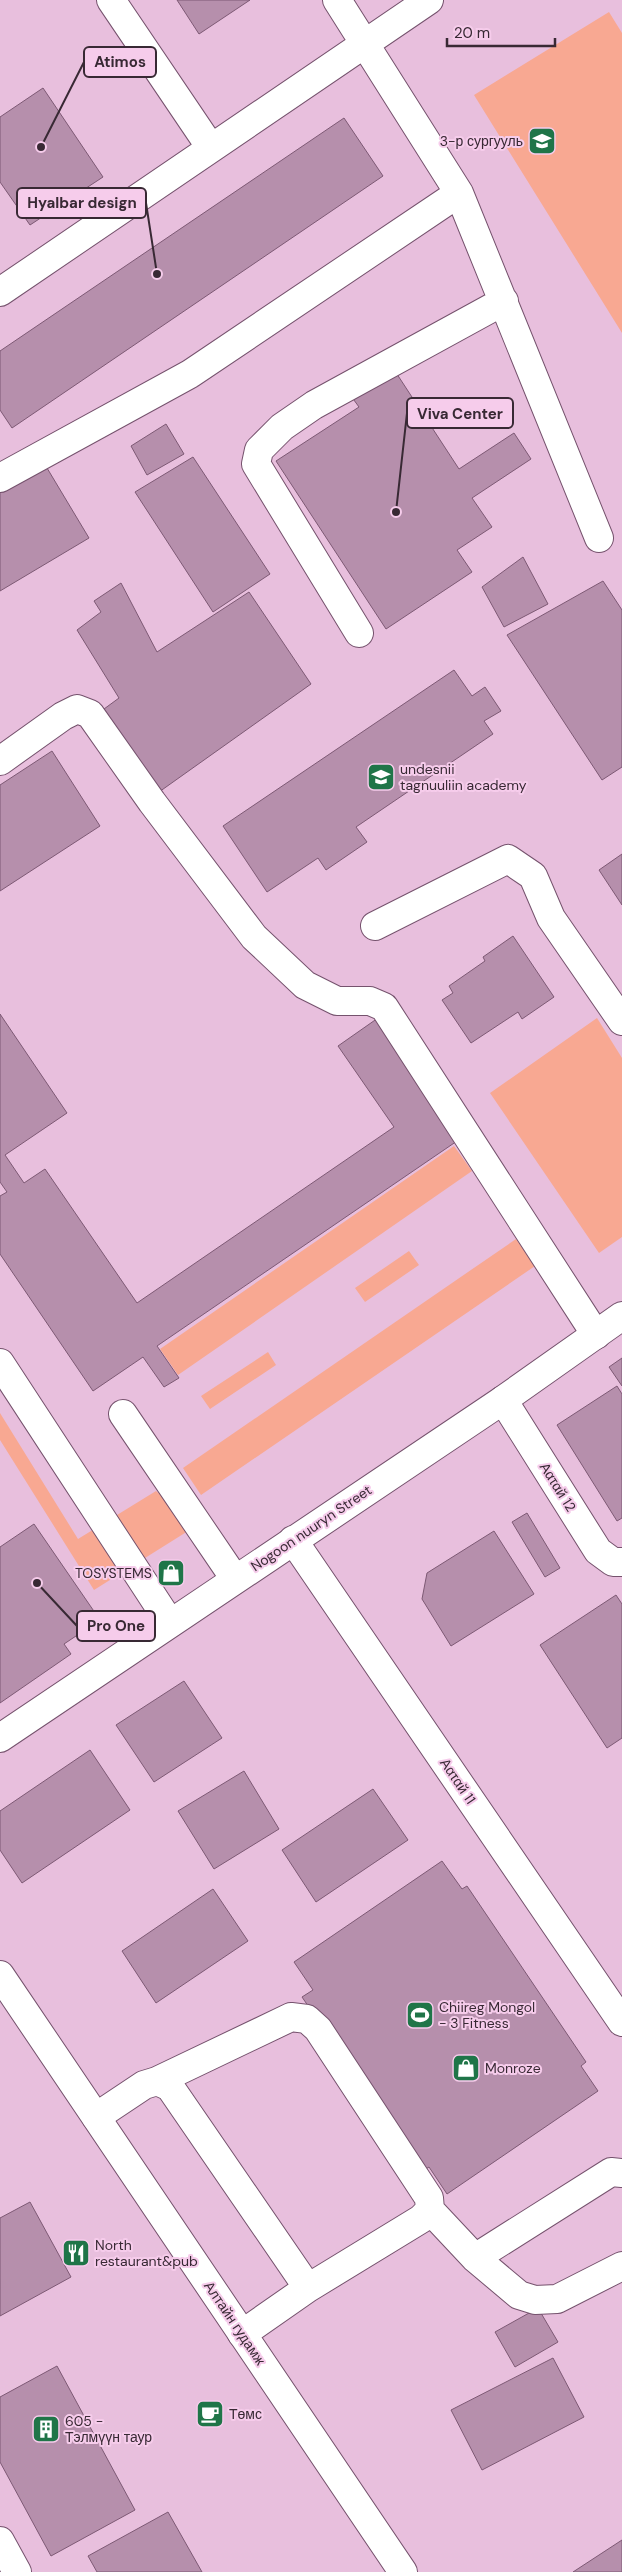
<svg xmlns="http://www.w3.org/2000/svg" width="622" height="2572" viewBox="0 0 622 2572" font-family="'DM Sans',sans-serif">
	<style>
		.green { fill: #f8a892 }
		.building { fill: #b68fac; stroke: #7d5974 }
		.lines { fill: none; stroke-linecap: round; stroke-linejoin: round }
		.minor-casing { stroke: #75526d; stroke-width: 30 }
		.major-casing { stroke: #75526d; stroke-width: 30 }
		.minor { stroke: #fff; stroke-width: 28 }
		.major { stroke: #fff; stroke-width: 28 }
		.labels { text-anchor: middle; stroke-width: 4; stroke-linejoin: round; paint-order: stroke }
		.poi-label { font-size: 14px; fill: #382934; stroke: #f6cceb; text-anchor: start }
		.street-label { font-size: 14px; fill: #382934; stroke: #f6cceb }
		.leader { fill: none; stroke: #382934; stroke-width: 2 }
		.callout-dot { fill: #382934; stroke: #f6cceb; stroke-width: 2 }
		.callout { fill: #f6cceb; stroke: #382934; stroke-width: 2 }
		.callout-label { font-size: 15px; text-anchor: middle; font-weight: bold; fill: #382934 }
	</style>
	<rect width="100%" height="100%" fill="#e8bfdd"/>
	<path class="green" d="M609,12L622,33V333L474,95Z
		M597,1018L622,1058V1237L599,1253L490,1093Z
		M454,1146L472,1171L178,1375L160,1349Z
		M516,1239L535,1266L201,1495L183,1468Z
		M409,1251L419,1265L365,1302L355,1288Z
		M268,1352L276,1365L210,1409L201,1396Z
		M0,1413L78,1539L156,1491L196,1526L94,1590L0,1440Z"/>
	<path class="building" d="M177,0H250L199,34Z
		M43,88L103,177L30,225L0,182V117Z
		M344,118L383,176L12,428L0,410V351Z
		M393,368L459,469L514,433L531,459L472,498L492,527L457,550L472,572L386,629L276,461L359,407L351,396Z
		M166,424L184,454L147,475L131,446Z
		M193,457L270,574L213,612L135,492Z
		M44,463L89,538L0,591V489Z
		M523,557L548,604L504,627L482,587Z
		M603,581L622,610V767L602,780L507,635Z
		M121,583L157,652L249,592L311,684L159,792L104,709L119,698L77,630L101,612L94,601Z
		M454,670L472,696L485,687L501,711L484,721L493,734L356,827L367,842L326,870L318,858L267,892L223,826Z
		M52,751L100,826L0,891V785Z
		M622,854V905L599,870Z
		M513,936L554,997L522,1019L518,1012L471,1043L442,1000L453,993L449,986L485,961L483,957Z
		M0,1014L67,1113L5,1155L24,1183L45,1169L137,1303L394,1127L338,1046L378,1018L460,1139L157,1346L179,1378L164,1387L143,1357L93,1391L0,1254V1196L7,1192L0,1182Z
		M622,1358V1386L609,1367Z
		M617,1386L622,1394V1518L617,1521L557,1425Z
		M527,1513L560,1568L545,1577L512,1522Z
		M34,1524L100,1620L64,1644L71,1654L0,1703V1547Z
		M494,1531L534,1594L451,1646L422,1599L427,1573Z
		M616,1595L622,1604V1738L607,1748L540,1645Z
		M184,1681L222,1738L154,1782L116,1725Z
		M90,1750L130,1810L22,1883L0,1850V1811Z
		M244,1771L279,1829L214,1869L178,1811Z
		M373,1789L408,1840L316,1902L282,1850Z
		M442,1861L462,1889L467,1886L586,2062L581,2066L598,2091L447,2194L429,2167L421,2172L302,1997L313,1990L294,1962Z
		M213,1889L248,1941L156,2003L122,1951Z
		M30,2202L71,2277L0,2316V2218Z
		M538,2308L558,2342L515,2367L495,2332Z
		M553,2358L584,2417L482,2470L451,2410Z
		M57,2366L135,2510L51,2556L0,2462V2397Z
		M168,2512L202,2572H97L88,2556Z
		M622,2540V2572H573Z"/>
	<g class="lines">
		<g class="minor-casing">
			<path id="minor" d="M111,0L211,148
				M337,0L459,193L599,538
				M0,292L429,0
				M0,478L190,374L459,193
				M359,633L256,464L259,450L282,427L314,405L504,301
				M0,761L63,716L77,709L90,714L152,802L254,937L305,985L337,1001H370L384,1007L596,1335
				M375,926L508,859L533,876L551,918L622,1021
				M0,1363L170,1623
				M503,1400L598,1551L613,1562H622
				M123,1414L235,1579
				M293,1540L622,2022
				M157,2081L291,2017L307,2019L318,2029L429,2198L430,2210L421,2219L308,2288
				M96,2117L144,2085L157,2081L170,2087L308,2288L242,2334
				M430,2210L475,2258L519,2295L535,2300L557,2299L622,2266
				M475,2258L611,2172L622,2173
				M0,2541L17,2572"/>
		</g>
		<g class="major-casing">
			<path id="major" d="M0,1738L503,1400L622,1316
				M0,1975L403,2572"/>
		</g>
		<use href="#minor" class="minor"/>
		<use href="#major" class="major"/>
	</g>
	<defs>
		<g id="school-square" transform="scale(1.4375)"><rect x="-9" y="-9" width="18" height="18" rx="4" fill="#1f7548" stroke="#f6cceb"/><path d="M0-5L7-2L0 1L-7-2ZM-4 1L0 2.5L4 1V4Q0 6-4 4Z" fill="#fff"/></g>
		<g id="shop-square" transform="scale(1.4375)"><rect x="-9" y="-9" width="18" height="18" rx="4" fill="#1f7548" stroke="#f6cceb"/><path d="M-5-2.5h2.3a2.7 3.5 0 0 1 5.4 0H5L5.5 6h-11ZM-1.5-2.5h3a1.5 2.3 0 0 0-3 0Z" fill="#fff"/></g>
		<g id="stadium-square" transform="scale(1.4375)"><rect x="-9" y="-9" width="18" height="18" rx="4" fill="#1f7548" stroke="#f6cceb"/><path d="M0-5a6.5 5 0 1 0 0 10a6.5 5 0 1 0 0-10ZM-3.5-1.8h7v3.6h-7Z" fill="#fff"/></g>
		<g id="restaurant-square" transform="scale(1.4375)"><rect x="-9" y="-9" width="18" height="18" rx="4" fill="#1f7548" stroke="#f6cceb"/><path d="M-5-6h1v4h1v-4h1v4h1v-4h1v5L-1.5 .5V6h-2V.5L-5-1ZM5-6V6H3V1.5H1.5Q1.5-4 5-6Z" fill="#fff"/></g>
		<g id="cafe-square" transform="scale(1.4375)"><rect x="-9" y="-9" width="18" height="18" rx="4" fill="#1f7548" stroke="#f6cceb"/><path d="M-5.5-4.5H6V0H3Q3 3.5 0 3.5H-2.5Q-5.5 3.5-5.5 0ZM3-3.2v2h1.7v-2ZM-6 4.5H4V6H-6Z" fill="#fff"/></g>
		<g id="building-square" transform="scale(1.4375)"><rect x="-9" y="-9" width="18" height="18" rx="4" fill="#1f7548" stroke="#f6cceb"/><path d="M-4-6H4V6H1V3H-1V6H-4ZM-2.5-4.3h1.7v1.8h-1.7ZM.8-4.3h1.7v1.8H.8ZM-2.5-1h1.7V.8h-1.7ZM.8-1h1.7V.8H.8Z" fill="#fff"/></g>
	</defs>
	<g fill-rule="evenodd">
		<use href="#school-square" x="542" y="141"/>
		<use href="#school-square" x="381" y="777"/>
		<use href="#shop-square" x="171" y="1573"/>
		<use href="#stadium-square" x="420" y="2015"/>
		<use href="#shop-square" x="466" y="2068"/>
		<use href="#restaurant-square" x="76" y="2253"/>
		<use href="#cafe-square" x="210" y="2414"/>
		<use href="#building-square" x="46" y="2429"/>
	</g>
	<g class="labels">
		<g class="poi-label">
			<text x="523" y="146" text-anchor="end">3-р сургууль</text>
			<text x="400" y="774">undesnii<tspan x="400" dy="16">tagnuuliin academy</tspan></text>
			<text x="152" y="1578" text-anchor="end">TOSYSTEMS</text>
			<text x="439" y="2012">Chiireg Mongol<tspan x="439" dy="16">- 3 Fitness</tspan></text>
			<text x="485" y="2073">Monroze</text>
			<text x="95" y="2250">North<tspan x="95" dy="16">restaurant&amp;pub</tspan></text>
			<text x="229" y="2419">Төмс</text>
			<text x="65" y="2426">605 -<tspan x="65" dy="16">Тэлмүүн таур</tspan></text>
		</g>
		<g class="street-label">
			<text transform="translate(558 1487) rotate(58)" y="5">Ααταй 12</text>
			<text transform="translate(311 1528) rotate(-34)" y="5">Nogoon nuuryn Street</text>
			<text transform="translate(458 1781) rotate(56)" y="5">Ααταй 11</text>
			<text transform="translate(235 2323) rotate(56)" y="5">Алтайн гудамж</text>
		</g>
	</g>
	<path class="leader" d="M41 147L84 62M157 274L146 203M396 512L407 413M37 1583L77 1626"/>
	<g class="callout-dot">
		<circle cx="41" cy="147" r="5"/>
		<circle cx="157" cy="274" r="5"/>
		<circle cx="396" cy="512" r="5"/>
		<circle cx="37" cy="1583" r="5"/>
	</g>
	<g class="callout">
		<rect x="84" y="47" width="72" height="30" rx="5"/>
		<rect x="17" y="188" width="129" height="30" rx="5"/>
		<rect x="407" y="398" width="106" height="30" rx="5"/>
		<rect x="77" y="1611" width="78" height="30" rx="5"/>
	</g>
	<g class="callout-label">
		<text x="120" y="67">Atimos</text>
		<text x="82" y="208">Hyalbar design</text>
		<text x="460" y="419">Viva Center</text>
		<text x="116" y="1631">Pro One</text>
	</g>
	<path d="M447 38v8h108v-8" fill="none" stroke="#382934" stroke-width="2.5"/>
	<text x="454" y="38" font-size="15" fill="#382934" stroke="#f6cceb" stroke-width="4" paint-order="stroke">20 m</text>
</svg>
